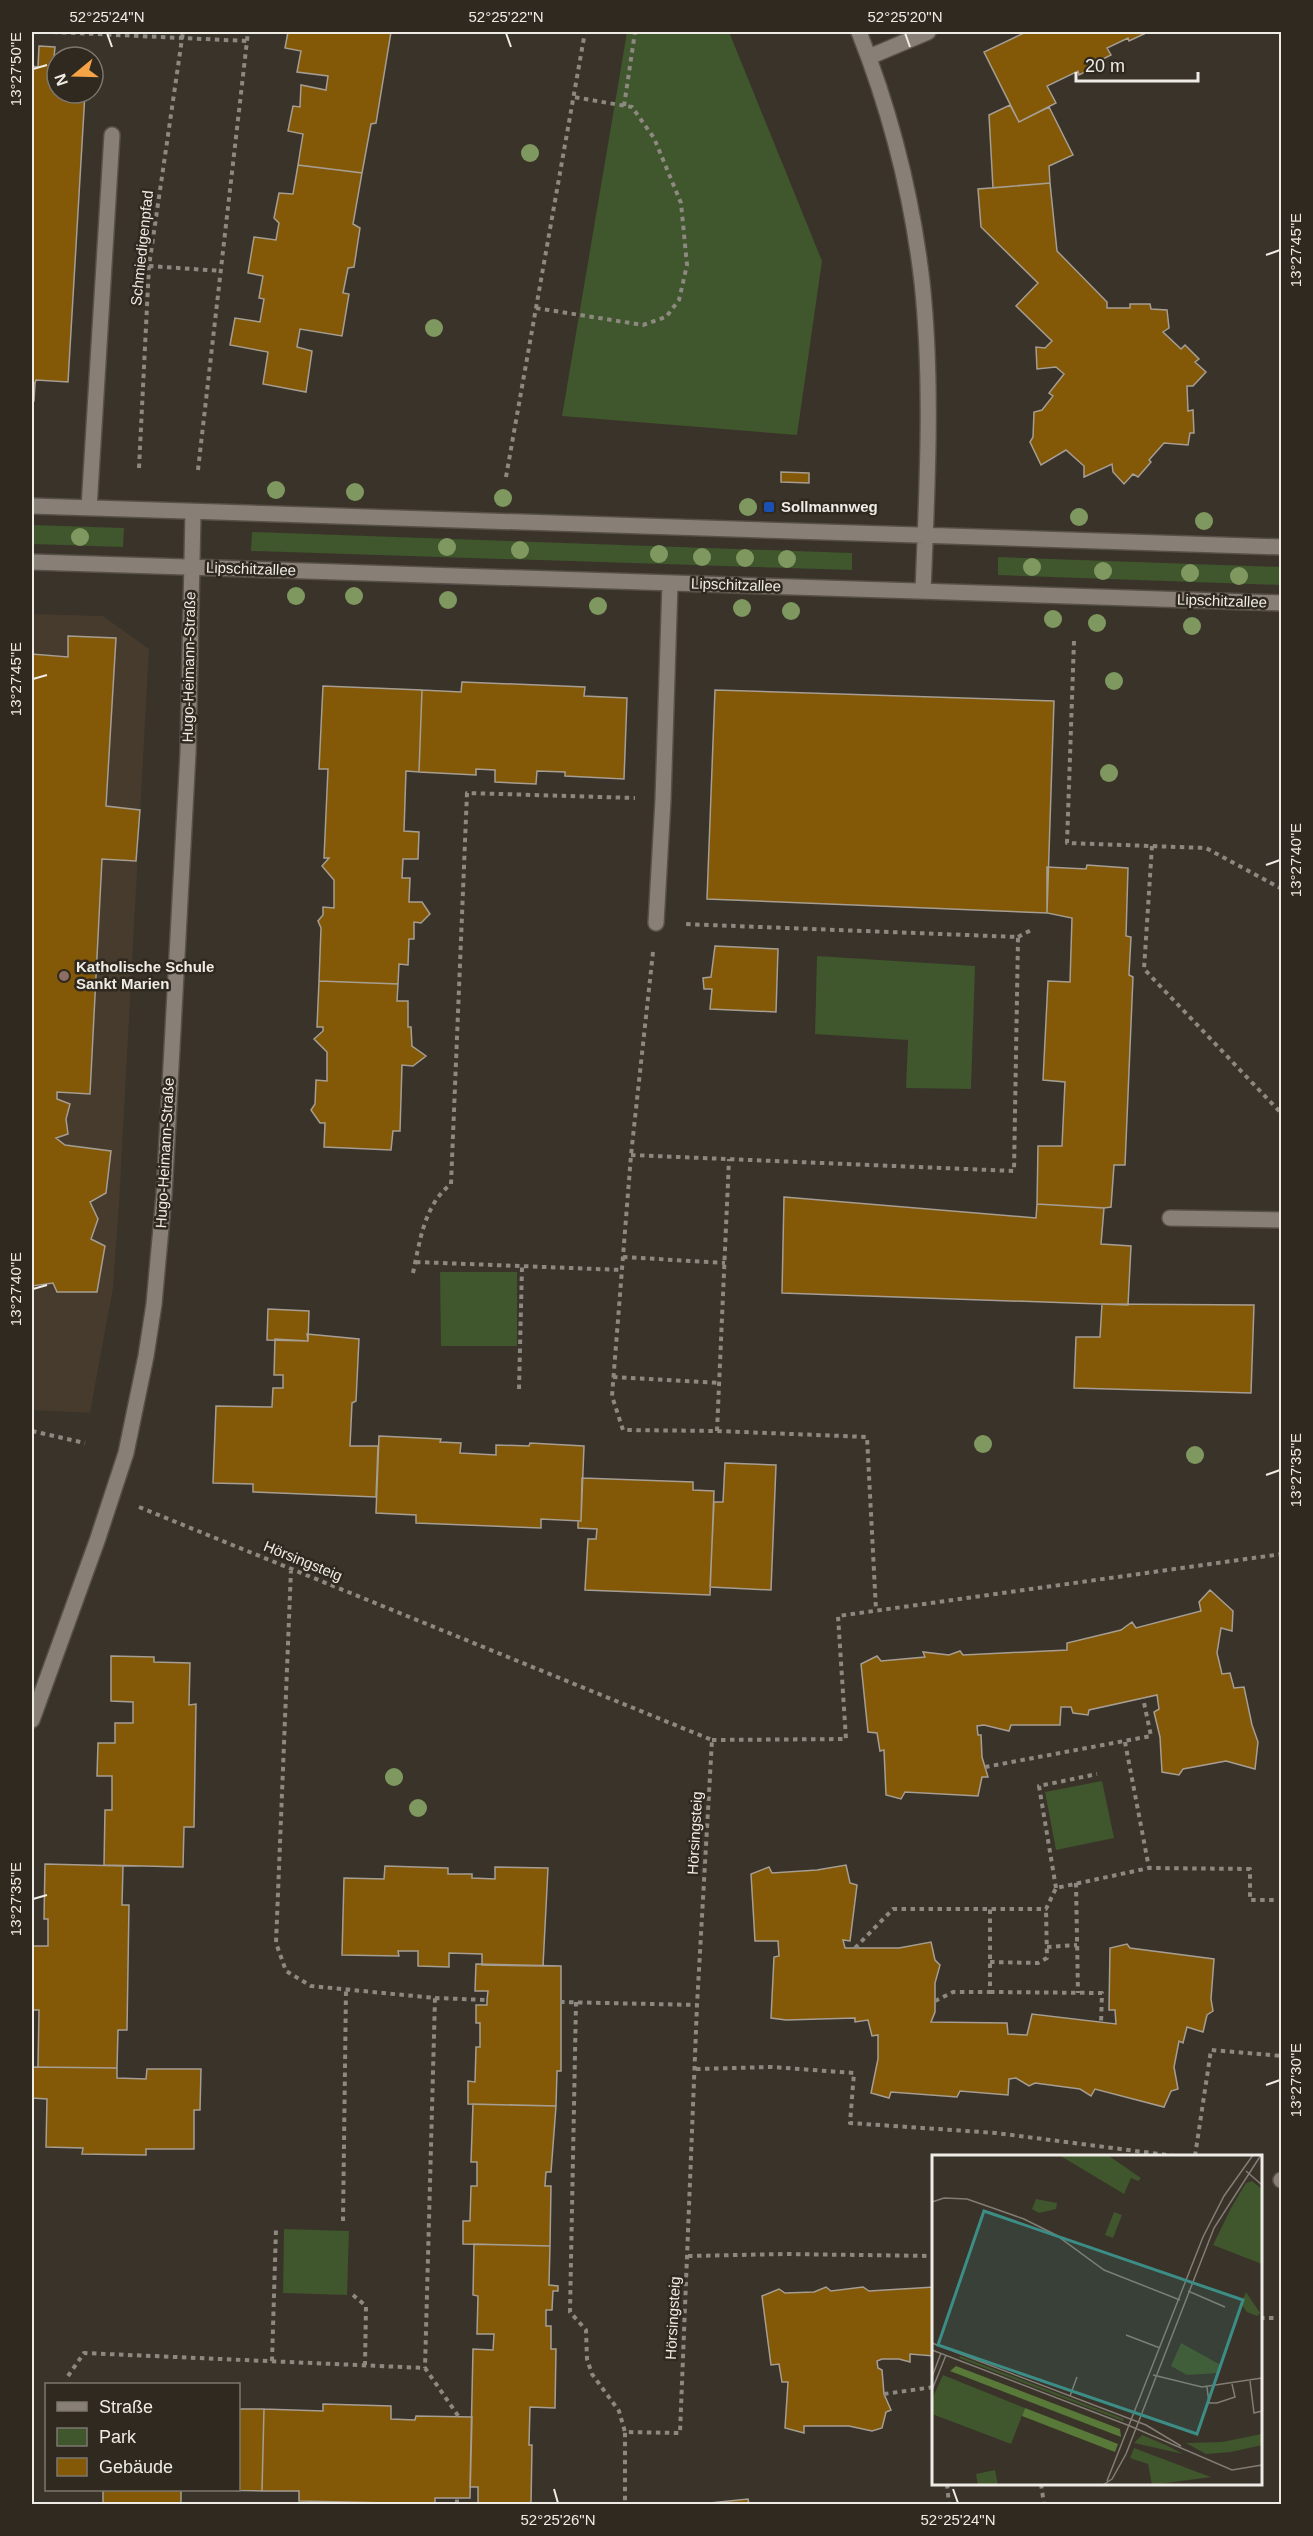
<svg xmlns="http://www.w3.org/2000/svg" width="1313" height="2536" viewBox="0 0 1313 2536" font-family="Helvetica,sans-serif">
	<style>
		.built { fill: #463b2c }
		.green { fill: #40562c }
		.building { fill: #835807; stroke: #a69e93; stroke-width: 1.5 }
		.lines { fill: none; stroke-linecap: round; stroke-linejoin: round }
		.minor-casing { stroke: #575049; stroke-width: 18 }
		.path { stroke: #8d8880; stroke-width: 4; stroke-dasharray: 4.5 4.5; stroke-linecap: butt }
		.minor { stroke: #888076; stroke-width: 15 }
		.tree { fill: #7f9860 }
		.ticks { fill: none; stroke: #efebe5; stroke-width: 2 }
		.transit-dot { fill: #1a4fb4; stroke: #2f2920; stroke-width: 2 }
		.education-dot { fill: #8d6e63; stroke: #2f2920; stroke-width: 2 }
		.labels { text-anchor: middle; stroke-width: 5; stroke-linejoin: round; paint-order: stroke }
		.street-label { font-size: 15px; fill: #efebe5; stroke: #2f2920 }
		.poi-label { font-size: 15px; font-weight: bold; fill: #efebe5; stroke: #2f2920; text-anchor: start }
		.inset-road { fill: none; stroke: #827d75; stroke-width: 1.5 }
		.view { fill: #3c8d86; fill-opacity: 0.15; stroke: #3c8d86; stroke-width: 3 }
		.inset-edge { fill: none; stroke: #efebe5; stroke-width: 3 }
		.neatline { fill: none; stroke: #efebe5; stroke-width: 2 }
		.ticks-label { font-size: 15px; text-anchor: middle; fill: #efebe5 }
	</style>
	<rect width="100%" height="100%" fill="#39332a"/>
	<path class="built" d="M32,614L103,616L149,649L119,1205L113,1288L90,1413L32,1410Z"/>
	<path class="green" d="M627,32H729L822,261L797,435L562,416Z
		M32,525L124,528L123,547L32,544Z
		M252,532L852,553V570L251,551Z
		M998,557L1281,567V585L998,575Z
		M817,956L975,966L971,1089L906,1088L908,1040L815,1034Z
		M440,1272H517V1346H441Z
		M1102,1781L1114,1838L1056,1850L1045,1792Z
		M284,2229L349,2231L347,2295L283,2293Z"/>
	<path class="building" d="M288,32H391L376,123L371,124L362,173L298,165L303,134L288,131L293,106L300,107L301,85L326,90L328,76L297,72L301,51L285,48Z
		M1026,32H1142L1144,34L1129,41L1128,38L1107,48L1111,55L1095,63L1097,66L1079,75L1078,71L1047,86L1056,103L1019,122L984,52Z
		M39,46L55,47L53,68H57V93H85L68,382L36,380L35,383H32V66L38,67Z
		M1010,105L1019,122L1049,107L1073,155L1049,166L1050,183L993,188L989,115Z
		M298,165L362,173L353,224L360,228L354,267L348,268L343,293L349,294L342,336L300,329L297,347L312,351L306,392L263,384L268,352L230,345L235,318L260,322L264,299L259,298L263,276L248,273L254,237L276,240L279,223L274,218L279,193L293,194Z
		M1050,183L1057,251L1107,302V308H1130V304H1150L1151,309L1167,310L1169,328L1163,332L1181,349L1185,345L1199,359L1195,362L1206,372L1193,386H1187L1188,411L1193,410L1194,433H1190L1188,445L1164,443L1149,460L1151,462L1138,477L1133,474L1124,484L1113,472L1112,464L1084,477V466L1066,450L1041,465L1030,442L1033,437L1034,412L1042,410L1053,396L1049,393L1064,374L1056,367L1037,369L1036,347L1045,348L1052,341L1016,306L1038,283L981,227L978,189Z
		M32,383H35L34,401H32Z
		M781,472L809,473V483L781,482Z
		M68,636L116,638L106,806L140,810L136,861L102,859L90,1094L57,1092V1099L70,1104L66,1119L68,1134L56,1138L65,1145L111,1151L106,1193L90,1202L98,1219L91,1239L105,1246L97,1292H57L53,1283L32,1286V654L68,657Z
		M462,682L585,687L584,696L627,698L624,779L565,776V772L537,771L536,784L495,782V770L476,769V775L419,772L422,690L461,692Z
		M323,686L422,690L419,772L406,771L404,831L419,832L418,859H403L402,878H410L409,902H422L430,914L421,923L414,922V939H409L408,965L399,964L398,984L319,981L321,928L318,921L323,915V907L334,908V880L322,866L329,858H324L328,769H319Z
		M715,690L1054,701L1047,913L707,899Z
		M1087,865L1128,868L1126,936L1131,937L1129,975L1133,977L1125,1165H1114L1111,1207L1104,1208L1037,1204L1038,1146H1062L1065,1082L1043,1080L1048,981L1070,982L1072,918L1047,913V867L1086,869Z
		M715,946L778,949L776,1012L710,1009L712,989H704L703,978L711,977Z
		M319,981L398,984L397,1001H408V1027H411L412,1046L426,1056L413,1066L402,1065L400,1131H393L391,1150L324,1147L325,1123H320L311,1110L315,1104L316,1080L327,1081V1052L314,1039L323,1031V1027H317Z
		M784,1197L1036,1218L1037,1204L1104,1208L1101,1244L1131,1246L1128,1305L782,1293Z
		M1102,1304L1254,1305L1251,1393L1074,1388L1076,1337H1100Z
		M268,1309L309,1311L308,1341L267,1340Z
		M307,1334L359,1339L356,1401L352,1403L350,1446H378L376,1497L253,1492V1484L213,1483L216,1406L272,1407L273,1388H283V1375H274L275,1339L308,1341Z
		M379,1436L441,1439L440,1442L461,1443L460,1453L496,1455V1445L529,1446L530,1443L584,1446L581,1521L541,1519V1528L416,1523V1515L376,1513Z
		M725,1463L776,1465L771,1590L710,1587L714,1502H723Z
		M582,1478L693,1482V1490L714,1491L710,1595L585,1590L588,1539H596L597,1529L578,1528V1521H581Z
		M1210,1590L1233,1611L1232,1631L1221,1628L1217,1653L1222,1674L1230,1673L1234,1688L1244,1687L1252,1725L1258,1742L1255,1769L1226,1761L1183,1769L1179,1775L1162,1772L1160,1737L1154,1712L1159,1709L1157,1695L1089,1710L1088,1715L1073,1713L1071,1707H1061L1060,1725H1011L1009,1731L984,1725L977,1726L978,1735H981L982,1757L988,1777H982L978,1796L905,1792L901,1799L886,1795L884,1750L880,1751L877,1733L868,1732L861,1664L877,1656L881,1661L925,1657L923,1652L949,1655L960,1651L963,1655L1067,1650V1643L1121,1630L1132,1622L1136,1628L1201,1611L1199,1602Z
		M111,1656L154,1657V1662L190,1663L189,1705L196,1704L194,1827H184L183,1867L104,1865L105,1810H112V1776H97L98,1743H115V1723H133V1702L111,1701Z
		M45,1864L123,1866L122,1905H129L127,2030H118L117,2068L38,2067L39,2010H32L33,1946H48V1919H44Z
		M846,1865L850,1883L857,1885L850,1941L843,1940L845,1948H899L931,1942L935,1960L940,1965L935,1983V2012L931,2022L1007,2023L1008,2034L1027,2035L1032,2014L1116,2024L1115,2010H1109L1110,1948L1127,1944L1130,1948L1214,1959L1211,1999L1213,2011L1207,2015L1203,2032L1187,2027L1183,2043L1179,2041L1174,2067L1178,2089L1171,2091L1164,2107L1095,2089L1091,2096L1080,2089L1035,2083L1029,2086L1016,2078L1009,2079L1008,2095L960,2091L957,2097L891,2092L889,2098L871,2093L878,2059V2035L872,2036L868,2020L855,2022V2018L786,2020L771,2018L774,1957L779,1956L778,1941H755L751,1874L769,1867L772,1873L817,1870Z
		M385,1866L448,1868V1874H472V1878L495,1879V1867L548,1868L543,1966L482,1965V1954L449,1953V1967L418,1966V1951H398L399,1956L342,1955L344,1878L384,1879Z
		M476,1964L561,1966V2071H557L556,2106L468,2104V2081L475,2082L476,2047H480V2023H476V2005H487V2000L488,1991H475Z
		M32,2067L117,2068V2078L146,2079L147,2069H201L200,2110H194V2149H146V2155L82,2154L83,2148L46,2147L47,2099L32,2098Z
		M473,2104L556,2106L551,2172H546L545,2186H551L550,2246L463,2244V2221H470L471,2186H477V2162H471Z
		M474,2244L550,2246L549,2285L558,2286V2291H553L552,2310H546V2326H551V2349H556L555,2408L530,2407L529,2445H532L531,2504H478V2487H470L473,2349L493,2350L494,2334H477L478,2296L473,2295Z
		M826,2287L831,2291L863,2287L869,2291L934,2287V2356L910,2354V2362L899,2359H882L877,2361L878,2368L882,2370L884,2394L891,2410L886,2412L882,2428L872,2431L849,2426H804V2433L785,2428L788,2382H782L779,2364L771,2365L762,2296L779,2289L785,2293L814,2292Z
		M323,2404L391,2406V2419L415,2420L416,2416L472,2417L470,2498H435V2504L299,2501V2491H262L264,2409L323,2411Z
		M238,2409H264L262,2491L217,2490H238Z
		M103,2490H181V2504H103Z
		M748,2499L749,2504H700Z"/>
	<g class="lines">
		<g class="minor-casing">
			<path id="minor" d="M859,32C891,113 912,196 922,282C933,384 927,489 923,591
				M869,57L928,32
				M32,506L1282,547
				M89,508L112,135
				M32,562L1282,603
				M656,923L663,800L670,583
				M1170,1218L1282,1220
				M32,1720L97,1541L126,1453L146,1356L154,1304L164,1195L188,753L193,512
				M1281,2180H1282"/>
		</g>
		<path class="path" d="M53,32L247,41
			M624,106L635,32
			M149,266L222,271
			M536,308L643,325L666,317L679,300L687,265L681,203L654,138L632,107L573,97
			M139,468L149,266L183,32
			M198,470L248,32
			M506,477L585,32
			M1074,641L1067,843L1206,848L1282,889
			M1152,846L1144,969L1282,1114
			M1018,937L1033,929
			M653,952L631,1155L612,1396L623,1430L717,1431L867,1437L876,1610
			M631,1155L1014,1171L1018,937L683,924
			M623,1257L725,1263
			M416,1262L622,1270
			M413,1273C420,1241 424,1205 451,1184L467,793L635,798
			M613,1377L719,1383
			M519,1389L522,1267
			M32,1431L85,1443
			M717,1431L729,1159
			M139,1507L712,1740L697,2005L680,2433L625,2432V2504
			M291,1569L276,1943L286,1971L311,1986L435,1998L425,2368
			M712,1740L846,1739L838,1616L1282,1554
			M1125,1742L1149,1868
			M985,1767L1151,1736L1143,1698
			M1076,1883L1078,1993
			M1056,1888L1039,1786L1097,1774
			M1047,1947L1077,1945
			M855,1948L893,1909H1046L1056,1888L1149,1868L1250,1869V1900H1275
			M990,1962L1038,1963L1047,1958L1046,1909
			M990,1992L1102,1993L1101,2023
			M435,1998L487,2000
			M935,2001L953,1992H990V1909
			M560,2002L697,2005
			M576,2002L570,2312L586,2330L587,2359L592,2374L619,2411L625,2432
			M696,2069L772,2067L854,2073L850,2123L996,2133L1175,2156
			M1195,2156L1211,2050L1282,2056
			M343,2221L346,1989
			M688,2256L785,2254L934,2256
			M353,2295L366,2306L365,2365
			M1260,2318H1276
			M272,2361L276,2229
			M68,2376L84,2353L425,2368L459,2417
			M884,2394L934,2387
			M947,2484L949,2504
			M1041,2484L1044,2504
			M457,2504V2498
			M1065,2504H1175"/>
		<use href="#minor" class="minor"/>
	</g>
	<g class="tree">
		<circle cx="530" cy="153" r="9"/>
		<circle cx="434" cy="328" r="9"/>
		<circle cx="276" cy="490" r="9"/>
		<circle cx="355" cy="492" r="9"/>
		<circle cx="503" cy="498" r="9"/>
		<circle cx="748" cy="507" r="9"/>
		<circle cx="1079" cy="517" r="9"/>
		<circle cx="1204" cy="521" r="9"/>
		<circle cx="80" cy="537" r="9"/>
		<circle cx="447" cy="547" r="9"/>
		<circle cx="520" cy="550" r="9"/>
		<circle cx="659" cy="554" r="9"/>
		<circle cx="702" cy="557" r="9"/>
		<circle cx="745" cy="558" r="9"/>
		<circle cx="787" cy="559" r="9"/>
		<circle cx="1032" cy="567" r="9"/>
		<circle cx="1103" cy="571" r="9"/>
		<circle cx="1190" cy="573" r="9"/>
		<circle cx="1239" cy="576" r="9"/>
		<circle cx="296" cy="596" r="9"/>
		<circle cx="354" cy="596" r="9"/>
		<circle cx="448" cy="600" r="9"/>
		<circle cx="598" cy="606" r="9"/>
		<circle cx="742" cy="608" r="9"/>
		<circle cx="791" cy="611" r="9"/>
		<circle cx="1053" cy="619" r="9"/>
		<circle cx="1097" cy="623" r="9"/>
		<circle cx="1192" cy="626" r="9"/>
		<circle cx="1114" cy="681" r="9"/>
		<circle cx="1109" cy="773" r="9"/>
		<circle cx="983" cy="1444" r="9"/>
		<circle cx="1195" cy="1455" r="9"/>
		<circle cx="394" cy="1777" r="9"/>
		<circle cx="418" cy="1808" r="9"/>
	</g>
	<path class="ticks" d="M107,33L112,47M506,33L511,47M905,33L910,47M33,69L47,65M1266,255L1280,250M33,679L47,675M1266,865L1280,860M33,1289L47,1285M1266,1475L1280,1470M33,1899L47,1895M1266,2085L1280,2080M554,2489L558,2503M953,2489L958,2503"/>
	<rect class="transit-dot" x="763" y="501" width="12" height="12" rx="3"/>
	<circle class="education-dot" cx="64" cy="976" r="6"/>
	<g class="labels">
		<g class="street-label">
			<text transform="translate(142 248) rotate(-84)" y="5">Schmiedigenpfad</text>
			<text transform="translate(251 569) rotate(2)" y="5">Lipschitzallee</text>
			<text transform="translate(736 585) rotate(2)" y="5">Lipschitzallee</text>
			<text transform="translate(1222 601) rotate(2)" y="5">Lipschitzallee</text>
			<text transform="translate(189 667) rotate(-89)" y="5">Hugo-Heimann-Straße</text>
			<text transform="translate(165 1153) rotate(-87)" y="5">Hugo-Heimann-Straße</text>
			<text transform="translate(303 1561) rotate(22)" y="5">Hörsingsteig</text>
			<text transform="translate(695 1833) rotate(-87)" y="5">Hörsingsteig</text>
			<text transform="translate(673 2318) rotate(-87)" y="5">Hörsingsteig</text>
		</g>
		<g class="poi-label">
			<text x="781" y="512">Sollmannweg</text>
			<text x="76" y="972">Katholische Schule<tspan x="76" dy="17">Sankt Marien</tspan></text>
		</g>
	</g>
	<g transform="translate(932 2155)">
		<rect width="330" height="330" fill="#39332a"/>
		<path d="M127,0L177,1L209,23L206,26L199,23L192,39ZM320,26L330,34V109L281,90L299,53L314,28ZM104,44L125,48L124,54L107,58L100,54ZM182,57L190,60L181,83L173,80ZM314,137L328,158L325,161L315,157L309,149ZM249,188L287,209L286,218L255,220L239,211ZM28,201L192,264L191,266L27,203ZM11,220L93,253L79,289L0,259V244ZM330,279V290L299,297L274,299L254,288L290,287ZM210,280L234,290L251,299L202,288ZM202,293L268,318L279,322L220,330L216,309L198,303ZM63,315L66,330H46L44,319Z" fill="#40562c"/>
		<path d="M24,211L188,274L189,282L18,216ZM93,253L186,289L183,297L90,261Z" fill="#587937"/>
		<path class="inset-road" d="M314,16L330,30M0,47L12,43L35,44L92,64L124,80L172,115L248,145M256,136L293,152M194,180L228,193M0,188L214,270L249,291M0,195L198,271L300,315L330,310M221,220L270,232L330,223M0,222L9,198M318,226L322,258L330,256M275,232L277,248H285L303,242L300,229M0,235L14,200M138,241L145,222M175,326L271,82L292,41L321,0M171,330L180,324L194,299L282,73L329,0"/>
		<path class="view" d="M52,56L311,145L265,279L6,190Z"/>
		<rect width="330" height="330" class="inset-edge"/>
	</g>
	<rect width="1313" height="2536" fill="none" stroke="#2f2920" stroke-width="66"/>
	<rect x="45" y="2383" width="195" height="108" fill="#2f2920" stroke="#7c776f" stroke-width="1.5"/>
	<rect x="57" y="2402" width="30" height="9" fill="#888076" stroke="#7c776f" stroke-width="1.5"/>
	<text x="99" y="2413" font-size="18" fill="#efebe5">Straße</text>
	<rect x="57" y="2428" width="30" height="18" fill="#40562c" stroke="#7c776f" stroke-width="1.5"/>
	<text x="99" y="2443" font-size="18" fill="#efebe5">Park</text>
	<rect x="57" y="2458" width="30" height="18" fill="#835807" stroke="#7c776f" stroke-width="1.5"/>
	<text x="99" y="2473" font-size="18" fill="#efebe5">Gebäude</text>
	<g transform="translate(75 75) rotate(251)"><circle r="28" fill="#2f2920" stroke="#7c776f" stroke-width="1.5"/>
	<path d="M0-4.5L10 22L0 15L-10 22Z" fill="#f5a346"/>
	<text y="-9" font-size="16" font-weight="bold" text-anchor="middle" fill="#efebe5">N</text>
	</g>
	<path d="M1076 72v9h122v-9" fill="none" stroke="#efebe5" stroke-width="3"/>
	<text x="1085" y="72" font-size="18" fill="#efebe5" stroke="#2f2920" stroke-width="4.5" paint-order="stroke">20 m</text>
	<rect x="33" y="33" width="1247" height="2470" class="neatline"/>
	<g class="ticks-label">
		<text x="107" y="22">52°25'24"N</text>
		<text x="506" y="22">52°25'22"N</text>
		<text x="905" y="22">52°25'20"N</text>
		<text transform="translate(16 69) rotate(-90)" y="5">13°27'50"E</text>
		<text transform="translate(1296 250) rotate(-90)" y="5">13°27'45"E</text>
		<text transform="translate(16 679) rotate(-90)" y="5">13°27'45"E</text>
		<text transform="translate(1296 860) rotate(-90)" y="5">13°27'40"E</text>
		<text transform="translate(16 1289) rotate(-90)" y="5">13°27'40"E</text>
		<text transform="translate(1296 1470) rotate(-90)" y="5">13°27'35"E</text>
		<text transform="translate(16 1899) rotate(-90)" y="5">13°27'35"E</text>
		<text transform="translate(1296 2080) rotate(-90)" y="5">13°27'30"E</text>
		<text x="558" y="2525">52°25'26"N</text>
		<text x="958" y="2525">52°25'24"N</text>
	</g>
</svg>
